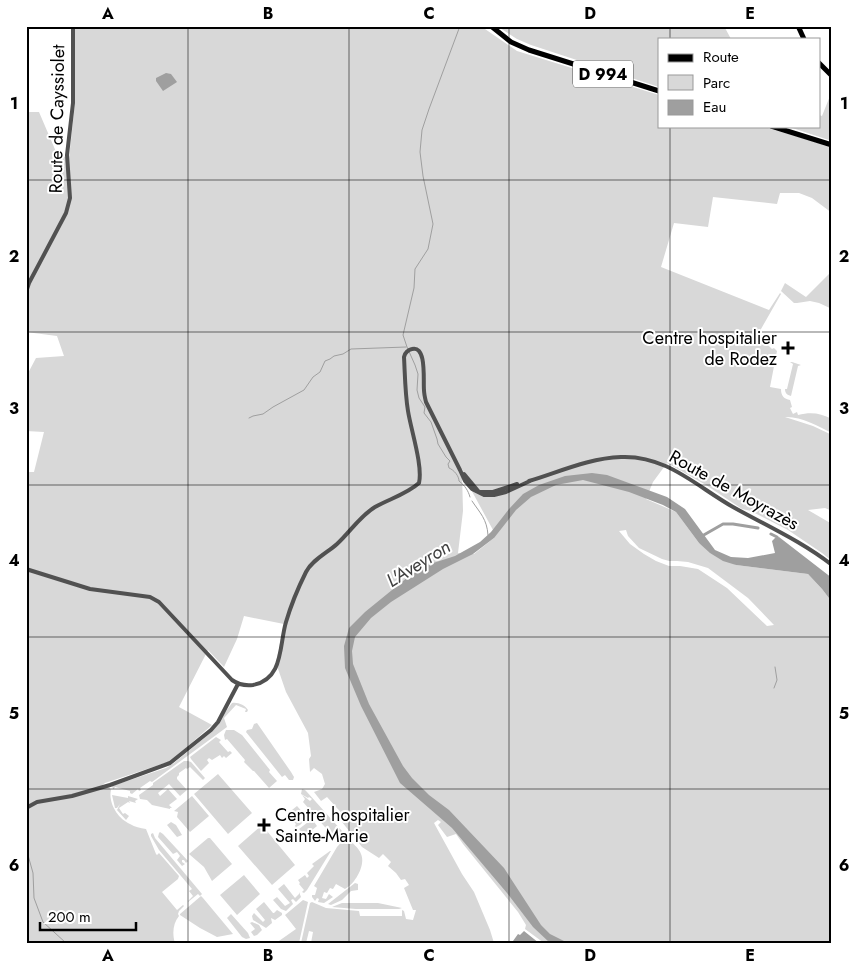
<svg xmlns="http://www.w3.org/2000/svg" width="858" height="969" viewBox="0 0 858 969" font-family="Jost,sans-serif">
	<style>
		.green { fill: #d8d8d8; fill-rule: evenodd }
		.water { fill: #9f9f9f }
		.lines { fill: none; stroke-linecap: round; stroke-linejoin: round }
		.stream { stroke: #9f9f9f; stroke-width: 1 }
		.canal { stroke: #9f9f9f; stroke-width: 3 }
		.minor { stroke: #515151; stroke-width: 4 }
		.major { stroke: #000; stroke-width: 5 }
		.grid { fill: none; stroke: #000; stroke-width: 1; stroke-opacity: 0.55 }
		.poi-dot { fill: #000; stroke: #fff; stroke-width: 2 }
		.labels { text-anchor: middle; stroke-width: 4; stroke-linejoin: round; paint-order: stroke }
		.shield { fill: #fff; stroke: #4c4c4c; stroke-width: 1 }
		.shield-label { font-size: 16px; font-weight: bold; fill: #000 }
		.street-label { font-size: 18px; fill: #000; stroke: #fff }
		.poi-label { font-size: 18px; fill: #000; stroke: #fff; text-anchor: end }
		.water-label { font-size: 19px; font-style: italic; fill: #404040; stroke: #fff }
		.neatline { fill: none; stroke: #000; stroke-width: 2 }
		.grid-label { font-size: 16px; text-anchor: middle; font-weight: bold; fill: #000 }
	</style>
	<rect width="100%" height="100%" fill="#fff"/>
	<path class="green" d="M75,26H484L485,29L517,51L659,95V126H761L832,147V213L812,198L799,193H780L777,204L713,197L708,227L674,223L661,267L769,310L780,293L781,294L761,329L759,336L772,349L774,348L777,351L770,387L781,389C781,396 784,399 790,400L792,407L790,408L793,414L797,412L798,415C811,412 820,413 832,419V433C818,426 800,416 785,417L813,426L832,435V511L825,508L808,510L832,524V561L822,553L788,530L751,511L742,509L706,485L667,463L653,482L646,499L676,512L699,543L736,565L808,574L822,589L832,602V943H544L525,929L526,925L518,912L463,844L456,834L447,837L438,825L441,822L438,820L434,823L462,874L474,892L490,930L494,943H311L313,932L309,931L306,943H301L310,903L312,902L326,908L359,911L360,916H402V910L404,911L406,919L413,920L416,910H413L404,888L409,885L405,879L401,880L396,873L388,866L391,862L383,854L379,858L362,847L342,822L346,818L327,797L321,801L314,792L322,789L325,784L322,774L314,768L310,772L309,759L311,756L308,733L286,692L276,663L284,624L244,616L237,639L224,667L208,650L179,707L212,725L171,761L105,783L96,790L109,787L111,790C108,803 118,819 130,824C135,827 140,828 146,829L156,854L157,855L159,853L179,876L178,879L162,892L177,910L183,905L184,906L179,911L178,914L179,916C173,923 172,934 175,943H26V472H34L44,432L26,431V377L36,358L64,356L57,336L26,332V112H39L57,154L69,158L75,103L74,43ZM462,473L493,530L494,538L474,554L458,553L463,511ZM626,530L628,536L639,548L662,559L669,561H677L688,562L708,568L748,598L774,625L767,626L727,588L698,569L680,566H669L656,561L644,554L630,544L619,531Z
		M497,26H724L731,39H659V87L531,45L517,39Z
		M830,96L832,97V141L786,126H819V115L822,116Z
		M830,273L832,274V309L819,303L810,301L797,303H794L781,291L785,283L806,297Z
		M790,362H792L801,365L798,366L791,396C787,395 785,393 785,389H787L793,364Z
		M232,703C238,702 245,705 248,710L247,712H245L246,709L236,705L224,718L227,727L152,782L150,781L140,788L141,790L139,791L138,789L132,794L130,793V791L115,787L114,789H113L112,786L166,768L174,763L209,734Z
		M257,723L291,772L294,777L293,780H289L285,775L282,777L246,732L247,730L252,729L254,724Z
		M226,730H234L242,735L270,770L269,772L277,781L269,788L254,771H253L244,762L245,760L227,739L225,740L224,735Z
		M216,737L221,740L219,742L228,752L230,751L232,753L226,758L224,756L222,758L220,755L212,760L209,758L207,760L209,763L201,771L191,759L190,757Z
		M184,761H188L191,762L205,778L203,780L190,767L187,769L186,768L179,773V775L177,777V779L187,790L180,796L169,784L158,793L160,796L168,789L177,799L169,805L172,808H170V809L152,805L147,800L140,799L139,795L153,785V783Z
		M218,774L252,813L228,834L194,794Z
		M302,789L305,790L307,792L342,831V837L338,842L303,802L305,799L302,795L305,797L310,801L312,799L309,797L308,798L301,794Z
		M112,795L128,798V796L138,799L135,801L136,803L129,801L130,803L128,802L119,808L123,814L125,813L129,816L126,820L117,810L120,804L117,808H115Z
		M192,796L209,816L190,832L177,817L178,812L174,811Z
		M297,806L306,816L308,815L309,816L300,825L296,827L295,826L296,824L294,822L297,820L291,813L288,815L287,814Z
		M312,819L317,826L305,836L299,829Z
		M171,822L176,825L182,835L177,837L167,825Z
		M262,825L295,865L272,885L238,846Z
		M160,832L163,834L188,861L186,863L184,860H182V862L185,864L182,866L177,860L180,856L177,852L173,854L158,837L159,833Z
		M153,833L155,838L202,894L200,896L198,894L188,902V901L193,896L189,891L192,889L159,850L151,836V834Z
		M346,837L348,838C352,843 359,848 361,854C366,865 355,884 345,889L336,884L333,889L330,888L327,893L324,892L322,898L326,899L329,894L333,897L324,903L318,902L319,899L317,898L315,901L312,897V895H315L317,888L314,886L337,847Z
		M208,838H210L232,864L212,881L204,867L189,854Z
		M330,851H331L307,890L304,893L302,892L304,890L299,884L300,883L298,880L305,875L307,878L309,876L307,873L314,866L312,864Z
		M244,875L260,894L237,915L220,895Z
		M355,883L358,884V890L351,891L342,900L331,905L328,904Z
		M284,884L295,898L299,894V892L301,897L296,902L293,899L291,900L293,904L286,911L281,909L273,900L277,897L285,906L290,903L278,889Z
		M201,896L203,898L233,934L217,937L200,928L180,915V914Z
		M303,900L308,902L299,943H276L296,929L285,915Z
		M264,902L273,913H274L277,910L282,913V915L275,920L271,918L272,923L266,928L253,920L252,916L254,913L263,922L265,920L256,909Z
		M342,903H378L402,908L399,909H356L332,907Z
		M231,914L248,933L250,938L246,939L242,937L227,918Z
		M252,922L259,925L262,930L257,935L254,936L251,932L255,929L250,923Z"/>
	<path class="water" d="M166,73L171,74L177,82L163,91L156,81V78Z
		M592,473L607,475L667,497L685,509L715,550L731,557L748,558L775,553L772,541L775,538L779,537L832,578V602L822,589L808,574L736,565L723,561L710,553L699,543L676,512L663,505L629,492L583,480L556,485L531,497L516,510L494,538L473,554L443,569L391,602L371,618L355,637L352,651L353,664L369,704L403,766L412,778L429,795L449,810L504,868L541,925L550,934L568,943H550L533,927L507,893L452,828L400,783L361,706L345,668L344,646L349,628L365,612L408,577L427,565L455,556L480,542L491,532L509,509L523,494L539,485L565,476Z
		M524,931L539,943H514L513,941L518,934L520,935Z"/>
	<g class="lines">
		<path class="stream" d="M460,26L429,109L422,130L420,152L423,176L433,224L428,249L415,269L414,288L403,335L407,347L415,365L418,374L417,390L419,398L425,407L424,413L431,422L437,439L438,444L446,457L450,461L448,464L449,468C454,470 459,476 459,481C465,486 468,490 470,497
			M249,418L253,416L263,414L273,407L304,390L313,377L320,372L325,361L330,359L334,356L343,354L351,349L406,347
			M472,501C480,513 487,519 488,535
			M774,688L777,680L775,667
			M26,848L33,873L34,898L43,922L66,943"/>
		<path class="canal" d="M771,534L777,537
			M702,536L723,524H733L758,528"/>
		<path class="minor" d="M26,292L29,283L66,213L70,198L67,155L73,103V26
			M464,474L479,492H493L517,484
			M529,481C559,472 589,458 621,457C666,455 696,486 733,507C767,526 801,541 832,565
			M26,569L90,589L150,597L159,602L232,680C239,685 245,686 253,685C284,679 279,645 286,622C291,605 298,588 306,572C312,560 327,553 337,544C350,532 360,516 375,507C389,499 407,494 419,483C423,466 411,430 408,411C405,393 405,375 404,357C405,353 407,350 412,349C427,345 423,381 424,390C424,394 425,398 426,402L460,470L465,481L472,489L484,495H494L506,492L530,481
			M26,808L37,802L72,796L110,785L170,763L211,730L218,722L238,684"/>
		<path class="major" d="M491,26L511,42L529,50L659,91
			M798,26L804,39
			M819,63L832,76
			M771,126L832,145"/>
	</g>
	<path class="grid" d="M188,26V943M349,26V943M509,26V943M670,26V39M670,126V943M26,180H832M26,332H832M26,485H832M26,637H832M26,789H832"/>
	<g class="poi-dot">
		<path d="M785.5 340.5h5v5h5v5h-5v5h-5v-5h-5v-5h5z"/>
		<path d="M261.5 817.5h5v5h5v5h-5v5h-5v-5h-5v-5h5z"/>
	</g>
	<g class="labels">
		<rect class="shield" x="573" y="60.5" width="60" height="27" rx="4"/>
		<g class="shield-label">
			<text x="603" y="80">D 994</text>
		</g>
		<g class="street-label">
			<text transform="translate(57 119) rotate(-89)" y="6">Route de Cayssiolet</text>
			<text transform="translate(734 490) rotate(29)" y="6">Route de Moyrazès</text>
		</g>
		<g class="poi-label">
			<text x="777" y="344">Centre hospitalier<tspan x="777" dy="21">de Rodez</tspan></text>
			<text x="275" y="821" text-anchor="start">Centre hospitalier<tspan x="275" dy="21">Sainte-Marie</tspan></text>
		</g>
		<g class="water-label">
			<text transform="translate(418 563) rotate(-32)" y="7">L'Aveyron</text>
		</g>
	</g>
	<rect width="858" height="969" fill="none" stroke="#ffffff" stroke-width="55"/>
	<rect x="658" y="38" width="162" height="90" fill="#ffffff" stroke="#999999"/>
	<rect x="668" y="54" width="25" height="8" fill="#000000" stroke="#999999"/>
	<text x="703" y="62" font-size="15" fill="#000000">Route</text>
	<rect x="668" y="75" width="25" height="15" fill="#d8d8d8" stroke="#999999"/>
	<text x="703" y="88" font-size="15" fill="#000000">Parc</text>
	<rect x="668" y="100" width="25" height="15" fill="#9f9f9f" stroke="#999999"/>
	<text x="703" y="112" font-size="15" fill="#000000">Eau</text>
	<path d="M40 922v8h96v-8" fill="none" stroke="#000000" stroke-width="2.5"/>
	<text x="48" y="922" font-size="15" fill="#000000" stroke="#ffffff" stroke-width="4" paint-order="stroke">200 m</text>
	<rect x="28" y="28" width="802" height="914" class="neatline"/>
	<g class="grid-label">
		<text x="108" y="19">A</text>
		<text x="268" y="19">B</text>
		<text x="429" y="19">C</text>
		<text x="590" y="19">D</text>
		<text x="750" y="19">E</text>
		<text x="14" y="109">1</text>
		<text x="844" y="109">1</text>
		<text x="14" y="262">2</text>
		<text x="844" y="262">2</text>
		<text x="14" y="414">3</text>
		<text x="844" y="414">3</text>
		<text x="14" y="566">4</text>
		<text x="844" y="566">4</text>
		<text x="14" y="719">5</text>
		<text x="844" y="719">5</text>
		<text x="14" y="871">6</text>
		<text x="844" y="871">6</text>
		<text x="108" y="961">A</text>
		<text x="268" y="961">B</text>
		<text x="429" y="961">C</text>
		<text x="590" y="961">D</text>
		<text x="750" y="961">E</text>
	</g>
</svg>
